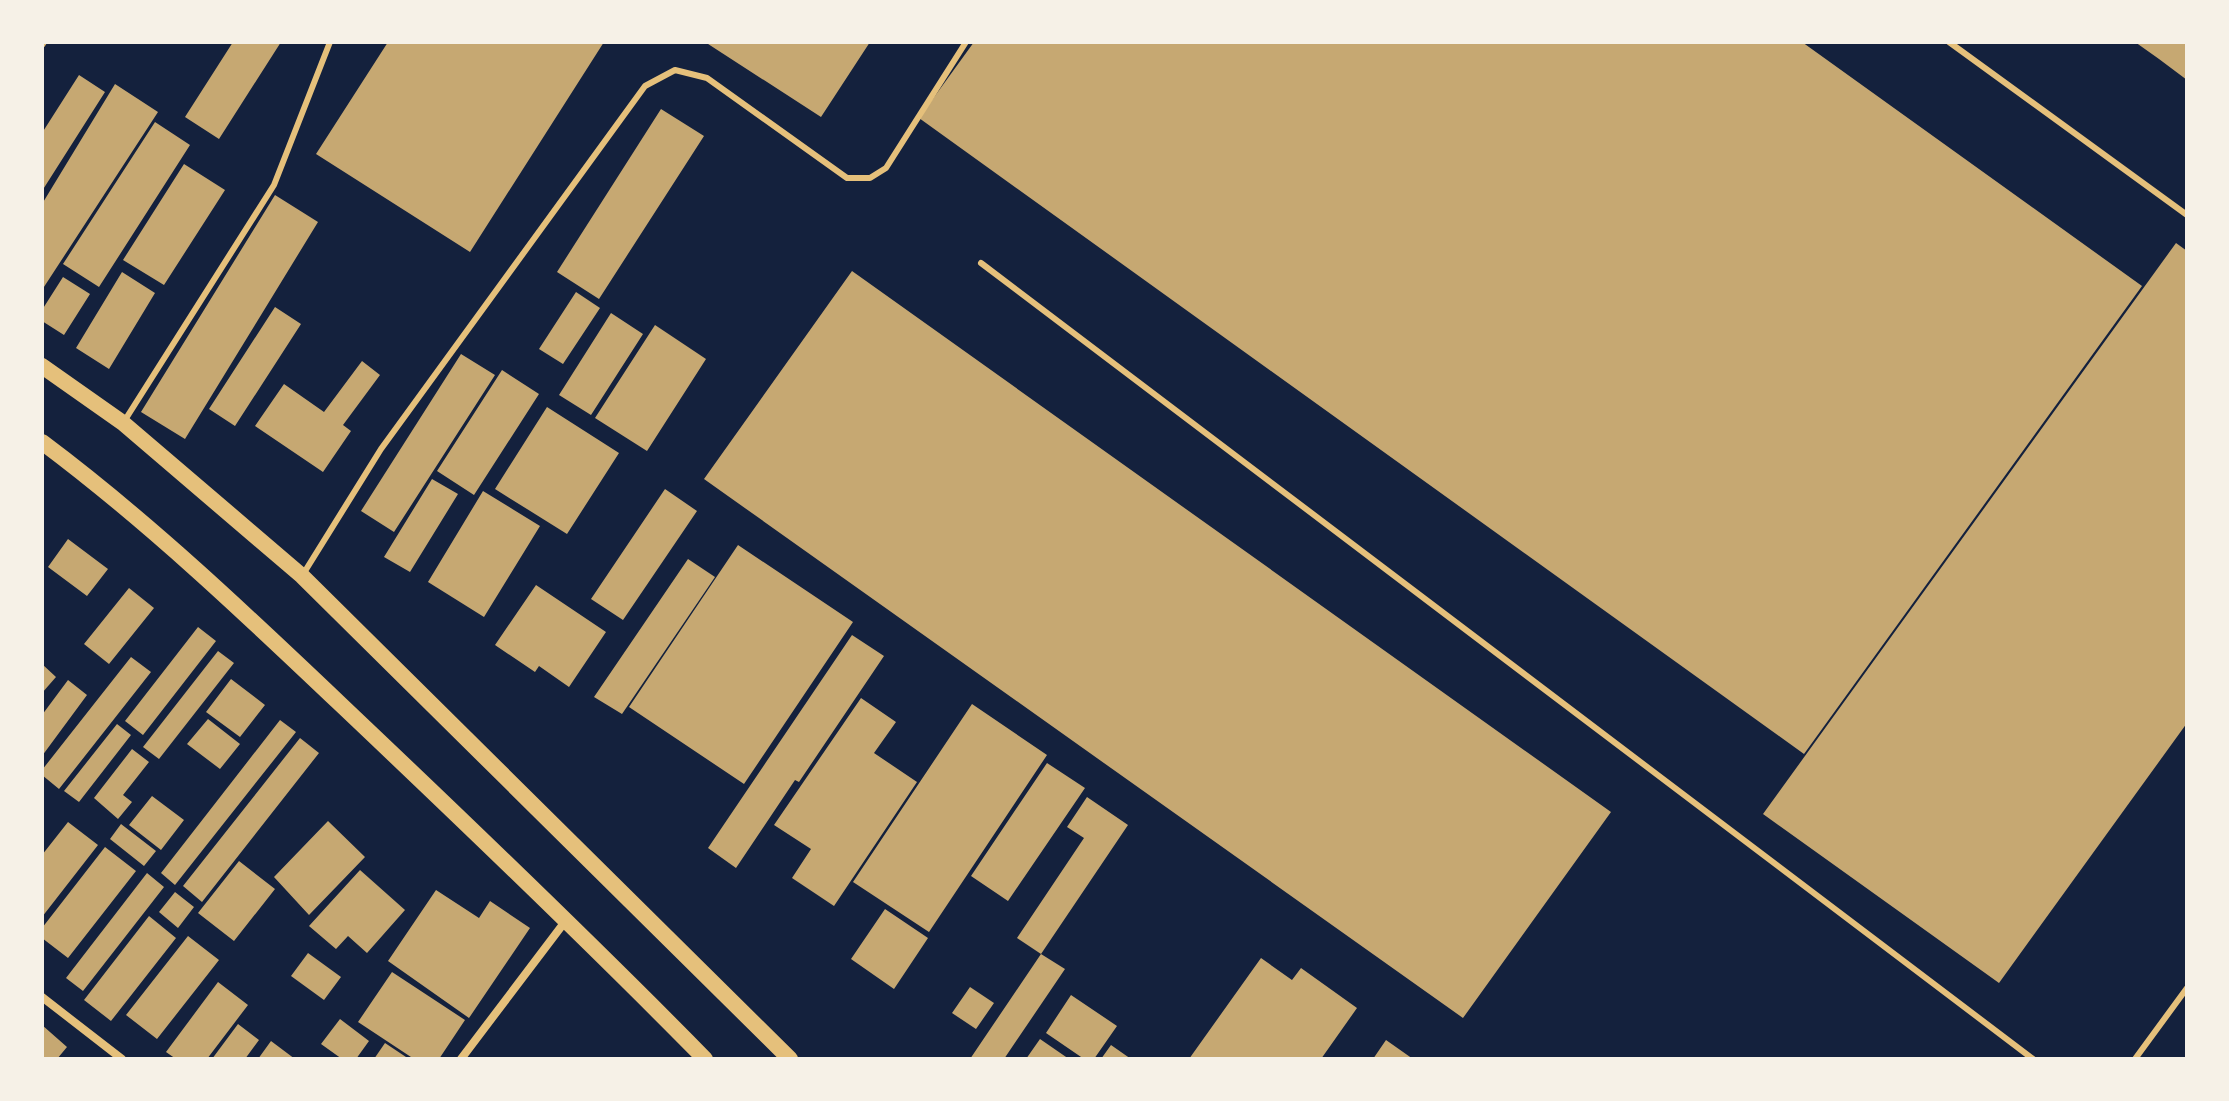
<svg xmlns="http://www.w3.org/2000/svg" width="2229" height="1101" viewBox="0 0 2229 1101" font-family="'PT Sans Narrow',sans-serif">
	<style>
		.building { fill: #c6a872 }
		.lines { fill: none; stroke-linecap: round; stroke-linejoin: round }
		.service { stroke: #e5c07b; stroke-width: 6 }
		.minor { stroke: #e5c07b; stroke-width: 8 }
		.secondary { stroke: #e5c07b; stroke-width: 16 }
	</style>
	<rect width="100%" height="100%" fill="#14213d"/>
	<path class="building" d="M233,42H281L219,139L185,117Z
		M388,42H604L470,252L316,154Z
		M705,42H870L821,117Z
		M974,42H1802L2142,286L1804,754L919,118Z
		M2135,42H2187V80L2159,59Z
		M79,75L105,92L42,191V133Z
		M115,84L158,112L42,290V204Z
		M661,109L704,136L599,299L557,272Z
		M155,122L190,145L99,287L63,264Z
		M184,164L225,190L164,285L123,260Z
		M275,195L318,222L185,439L141,412Z
		M2176,243L2187,251V723L1999,983L1763,814Z
		M852,271L1611,812L1463,1018L704,479Z
		M122,272L155,293L109,369L76,348Z
		M63,277L90,294L64,335L42,321V310Z
		M576,292L600,308L563,364L539,349Z
		M275,307L301,324L235,426L209,409Z
		M611,313L643,334L591,415L559,395Z
		M655,325L706,359L647,451L595,418Z
		M461,354L495,375L394,532L361,511Z
		M362,361L380,375L343,425L351,431L323,472L255,426L284,384L324,412Z
		M502,370L539,394L474,495L437,471Z
		M547,407L619,453L567,534L495,489Z
		M432,479L458,494L410,572L384,557Z
		M665,489L697,511L623,620L591,599Z
		M483,491L540,526L484,617L428,582Z
		M68,539L108,569L87,596L48,567Z
		M738,545L853,622L744,784L629,707Z
		M688,559L715,577L622,714L594,697Z
		M536,585L606,632L569,687L539,666L535,672L495,645Z
		M129,588L154,608L109,664L84,644Z
		M198,627L216,641L143,735L125,721Z
		M852,635L884,656L799,782L795,780L736,868L708,848Z
		M218,651L234,663L159,759L143,747Z
		M131,657L151,672L59,789L42,775V770Z
		M42,664L56,677L42,693Z
		M231,679L265,705L240,737L206,712Z
		M68,680L87,695L42,756V715Z
		M861,698L896,722L874,753L917,782L834,906L792,878L811,849L774,825Z
		M972,704L1047,755L929,932L853,882Z
		M208,719L240,744L220,769L187,744Z
		M280,720L296,732L175,885L161,873Z
		M117,724L131,735L79,802L64,791Z
		M300,738L319,753L202,902L183,886Z
		M132,749L149,762L123,795L132,802L118,819L94,798Z
		M1047,763L1085,788L1008,901L971,876Z
		M152,796L184,820L161,850L129,825Z
		M1087,797L1128,825L1041,954L1017,938L1084,838L1067,827Z
		M328,821L365,857L309,915L274,877Z
		M68,822L98,845L42,917V855Z
		M121,824L156,851L144,866L110,839Z
		M105,847L136,871L68,958L42,938V928Z
		M239,861L275,889L234,941L198,913Z
		M360,870L405,910L367,953L348,936L336,949L309,926Z
		M147,873L164,887L83,991L66,978Z
		M436,890L479,918L490,901L530,928L469,1018L388,961Z
		M175,892L194,907L178,928L159,912Z
		M885,909L928,938L894,989L851,959Z
		M149,916L176,938L111,1021L84,1000Z
		M188,936L219,960L157,1039L126,1015Z
		M308,953L341,977L324,1000L291,976Z
		M1041,954L1065,969L1004,1059H970Z
		M1261,958L1292,980L1301,968L1357,1008L1321,1059H1189Z
		M392,972L465,1020L439,1059H414L358,1022Z
		M218,982L248,1005L207,1059H176L166,1052Z
		M970,987L994,1003L976,1029L952,1013Z
		M1071,995L1117,1026L1094,1059H1084L1046,1033Z
		M340,1019L369,1041L356,1059H342L321,1044Z
		M238,1024L259,1040L245,1059H212Z
		M42,1025L67,1047L57,1059H42Z
		M1040,1039L1069,1059H1026Z
		M1386,1040L1413,1059H1373Z
		M271,1041L295,1059H258Z
		M385,1043L409,1059H374Z
		M1111,1045L1131,1059H1101Z"/>
	<g class="lines">
		<path class="service" d="M1949,42L2187,215
			M42,45L44,42
			M981,263L2033,1059
			M125,420L274,185L330,42
			M302,576L381,449L645,86L675,70L707,78L847,178H870L886,168L966,42
			M2135,1059L2187,988"/>
		<path class="minor" d="M42,997L122,1059
			M461,1059L567,919"/>
		<path class="secondary" d="M42,366L123,423L302,576L790,1059
			M42,442C153,525 254,622 355,718C473,830 591,943 705,1059"/>
	</g>
	<rect width="2229" height="1101" fill="none" stroke="#f6f1e7" stroke-width="88"/>
</svg>
